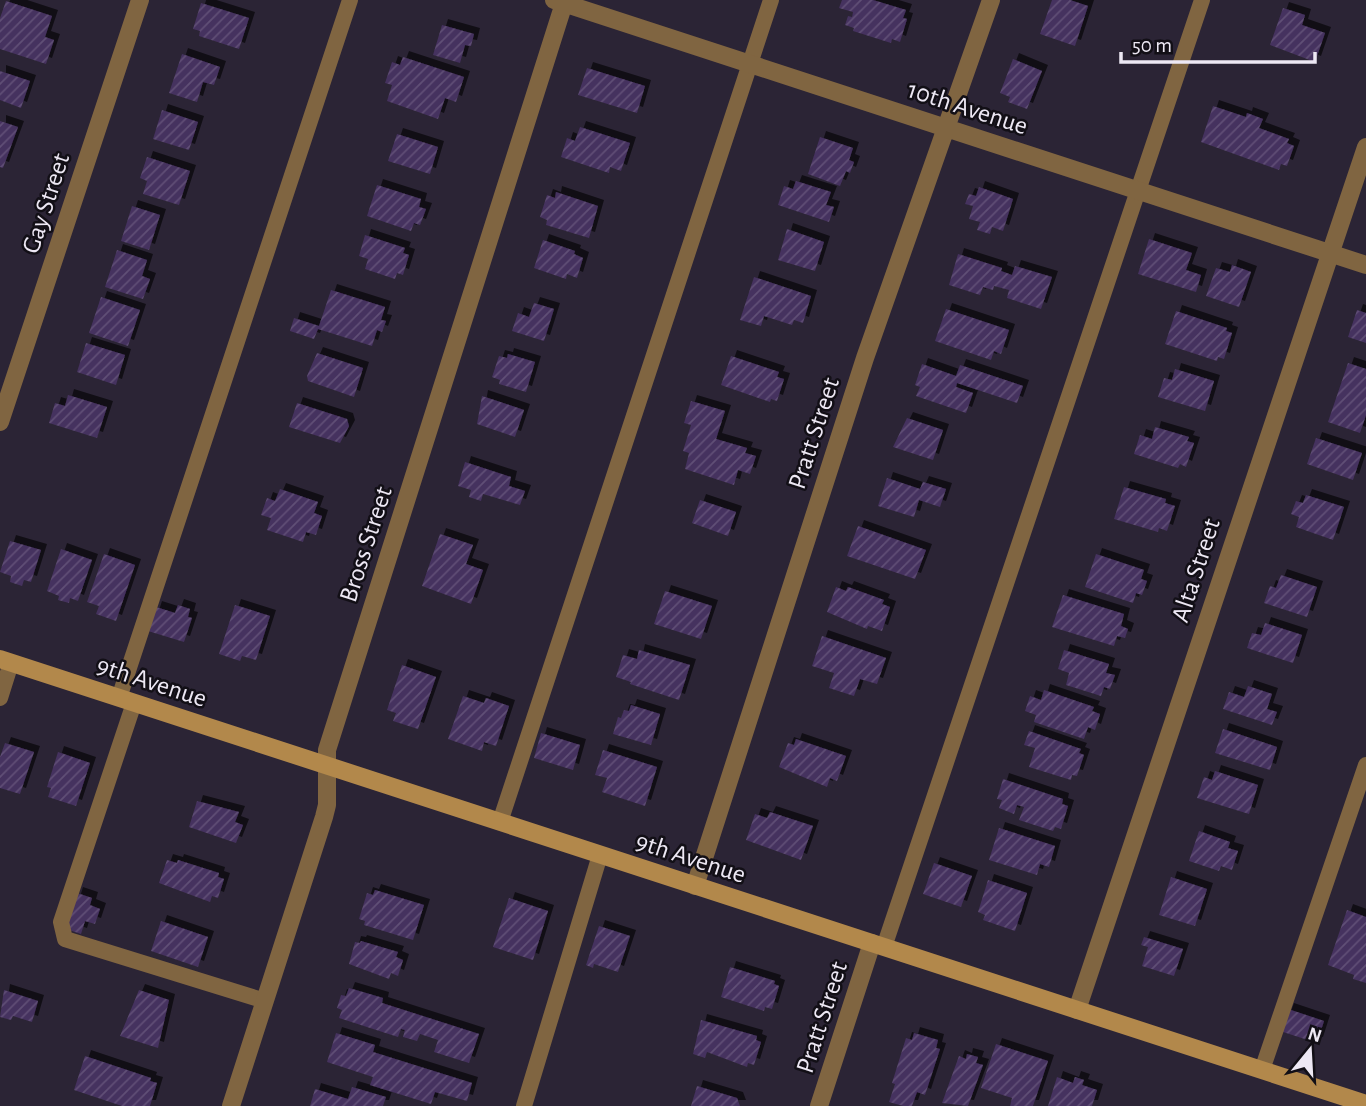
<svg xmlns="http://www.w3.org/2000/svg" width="1366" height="1106" viewBox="0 0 1366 1106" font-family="'Alegreya Sans',sans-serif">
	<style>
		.building { fill: url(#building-hatch); filter: url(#shadow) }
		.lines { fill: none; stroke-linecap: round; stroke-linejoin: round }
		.lane { stroke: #806541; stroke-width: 16 }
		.street { stroke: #806541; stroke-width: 18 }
		.secondary { stroke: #b2884b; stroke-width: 18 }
		.labels { text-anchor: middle; stroke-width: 5; stroke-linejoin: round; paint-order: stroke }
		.street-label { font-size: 26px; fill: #ede8f4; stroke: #120f16 }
	</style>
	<defs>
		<pattern id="building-hatch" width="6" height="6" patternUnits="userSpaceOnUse" patternTransform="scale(1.75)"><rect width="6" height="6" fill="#45315e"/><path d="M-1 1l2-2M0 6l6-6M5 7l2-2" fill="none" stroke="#604f76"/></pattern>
		<filter id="shadow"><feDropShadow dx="6" dy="-6" stdDeviation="0" flood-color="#0009"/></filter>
	</defs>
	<rect width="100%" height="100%" fill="#2b2435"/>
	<path class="building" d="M842,0H873L906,10L903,18L907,19L900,42L892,39L891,43L853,31L854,28L845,25L848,16L852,17L853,12L839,8Z
		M1052,0H1070L1088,6L1075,46L1040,34Z
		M6,1L52,16L45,37L54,40L46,64L0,49V18Z
		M201,3L249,18L239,49L199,36L200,31L193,29Z
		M1283,8L1305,15L1302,25L1325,33L1315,62L1270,45Z
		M442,25L474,34L471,46L465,45L460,63L433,55Z
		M182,54L220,67L214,85L203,82L197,102L169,93Z
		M403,57L464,77L456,102L445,98L438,119L387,101L392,85L385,83L392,62L400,65Z
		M1013,59L1042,71L1027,109L1008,102L1010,97L1000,93Z
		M587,68L645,86L637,113L578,95Z
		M0,71L30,81L21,108L0,100Z
		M1213,106L1246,117L1247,113L1263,119L1259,128L1289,139L1287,143L1294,146L1287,166L1281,164L1279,170L1201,142Z
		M162,110L198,122L189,150L153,139Z
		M0,121L18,127L3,168L0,167Z
		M580,127L630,143L621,171L610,167L609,173L561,157L567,138L575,141Z
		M397,134L438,147L430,174L388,161Z
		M820,137L853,148L849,160L854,162L850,173L846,171L840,186L808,174Z
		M147,157L190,171L179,205L143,194L147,181L140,178Z
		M796,181L831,192L826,205L834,207L829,222L778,205L784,186L793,189Z
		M377,185L421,199L419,207L426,209L420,225L414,223L411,231L367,216Z
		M979,187L1013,199L1003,231L992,227L990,234L977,230L980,222L969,219L973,206L965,204L969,194L976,196Z
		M556,192L598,206L589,238L546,225L547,220L540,217L547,195L555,198Z
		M132,206L160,215L149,250L121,241Z
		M787,229L824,242L815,271L778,260Z
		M365,235L405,248L403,253L409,255L403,275L397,273L395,279L365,269L368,259L359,256Z
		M1149,239L1192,253L1186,270L1201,275L1196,292L1138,274Z
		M543,240L575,251L574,254L583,258L577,278L567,274L566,279L534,268Z
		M117,250L147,260L142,276L150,279L143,299L105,287Z
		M958,254L1002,268L1001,271L1012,275L1015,266L1052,277L1041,309L1007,298L1009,290L994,286L993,290L983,287L980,295L949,285Z
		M1232,265L1251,272L1239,307L1206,296L1216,268L1230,272Z
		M754,277L811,296L803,323L794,320L792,325L764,316L761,326L740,320Z
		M331,290L385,307L381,320L386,321L382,332L377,330L372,346L318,329L314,339L290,331L294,318L319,326Z
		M101,297L140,310L128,346L89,333Z
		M534,303L554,309L544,341L512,331L518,313L529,317Z
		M946,309L1009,330L1001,354L994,351L991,360L935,341Z
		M1357,310L1366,313V343L1348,337Z
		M1176,311L1227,328L1226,331L1232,333L1224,359L1218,357L1217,361L1165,344Z
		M86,343L125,355L116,385L77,372Z
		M317,353L363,368L354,397L308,381L307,376Z
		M508,354L535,362L526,392L499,384L500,380L492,377L499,356L507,358Z
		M731,356L779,372L777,377L784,379L777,401L771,399L770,402L721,385Z
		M1348,363L1366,369V415L1360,433L1328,422Z
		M922,364L956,376L960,365L1023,386L1017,403L957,383L956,387L973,393L966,413L916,396L920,387L915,385Z
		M1175,369L1214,381L1205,411L1158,397L1164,378L1172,380Z
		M68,395L107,407L97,438L49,423L55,403L65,406Z
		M482,396L524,410L515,437L477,424Z
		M691,401L725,411L716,439L747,448L745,453L756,456L750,474L738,470L734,485L685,469L689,453L683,451L691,425L684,423Z
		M297,403L347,419L349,426L340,443L289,427Z
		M907,418L943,430L933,460L893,447Z
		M1155,427L1189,437L1187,441L1194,443L1186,467L1180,464L1178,468L1134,454L1140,435L1152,439Z
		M1316,438L1362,453L1353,480L1307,464Z
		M465,462L511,477L509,486L525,491L520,505L483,494L481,501L469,497L471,490L458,486Z
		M887,478L920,489L923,482L946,489L940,507L919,500L914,517L878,506Z
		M1124,487L1166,499L1165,503L1175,506L1167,531L1159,528L1158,532L1114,519Z
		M280,489L318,502L314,513L322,516L316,535L306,532L303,542L267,530L271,518L261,515L267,498L275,501Z
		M1306,495L1344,507L1333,540L1296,527L1299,517L1291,514L1296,501L1303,503Z
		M700,500L736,512L728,536L692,523Z
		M858,526L926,550L915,579L847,556Z
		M440,534L473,545L466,564L483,570L471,604L422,586Z
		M10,541L41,550L31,582L24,580L22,586L10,582L11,576L0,572Z
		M61,549L92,560L78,601L70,598L69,603L58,600L59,596L47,591Z
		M104,554L135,565L116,621L96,614L99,606L87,602Z
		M1096,554L1144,570L1141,579L1147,581L1142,595L1136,593L1133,603L1085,587Z
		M1281,575L1317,587L1307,617L1264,603L1270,586L1276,588Z
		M836,587L846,591L848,587L884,600L882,604L890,607L882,631L868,626L867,629L827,612Z
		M665,591L712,606L701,639L654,624Z
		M1063,595L1124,614L1121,626L1128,629L1125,638L1117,636L1114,646L1052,627Z
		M178,605L190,609L188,617L192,618L184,642L148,631L156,607L175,613Z
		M235,605L270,616L256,660L242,656L240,661L219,654Z
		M1265,623L1302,635L1293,663L1247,648L1252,633L1261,635Z
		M822,636L886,658L877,684L860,679L854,696L829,688L834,673L812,666Z
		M639,650L690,665L679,700L630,684L631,682L616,677L623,655L637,659Z
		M1064,650L1109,664L1106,673L1115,675L1110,689L1104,687L1101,696L1066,685L1069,673L1058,669Z
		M402,665L436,677L418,729L393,721L396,713L387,710Z
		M1248,686L1272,694L1267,709L1277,712L1272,725L1223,709L1229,692L1244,697Z
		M1044,690L1094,707L1092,711L1100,714L1095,730L1088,727L1084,739L1034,722L1036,715L1025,711L1030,696L1041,700Z
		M463,696L484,703L486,698L509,706L496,746L484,742L482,751L448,739Z
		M631,705L660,714L651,745L613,734L618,717L621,718L624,710L629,711Z
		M1223,729L1277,747L1270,770L1215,753Z
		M1029,731L1081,749L1079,753L1084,755L1077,776L1072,775L1071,780L1029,767L1035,748L1024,745Z
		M541,733L580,745L573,770L534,758Z
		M796,739L846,756L837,781L830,778L827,787L779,767L788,743L794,745Z
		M5,743L34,752L20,794L0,788V757Z
		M603,750L657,767L645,806L602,792L607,778L595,775Z
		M58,752L90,763L76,806L48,797L51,788L47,787Z
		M1215,771L1258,785L1249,814L1197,798L1204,777L1212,780Z
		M1003,779L1063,799L1062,804L1068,806L1061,829L1055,827L1053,831L1019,820L1024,807L1017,805L1014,814L999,808L1002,800L997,799Z
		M197,801L239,812L235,822L243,825L236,843L189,827Z
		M770,812L813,826L801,860L746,840L755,814L767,818Z
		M999,828L1055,846L1049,867L1040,864L1037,875L989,860Z
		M1199,831L1230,842L1228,848L1238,851L1232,870L1221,866L1219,871L1189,861Z
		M167,860L177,863L178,860L219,873L218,877L224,879L218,898L212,896L210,902L159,883Z
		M934,863L972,876L961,907L923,894Z
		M1171,877L1207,889L1195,926L1159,915Z
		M988,880L1027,893L1015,931L983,920L985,915L978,912Z
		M375,890L424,905L413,940L364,925L365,921L359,919L367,893L373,895Z
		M77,893L92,898L90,905L100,909L95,924L85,921L81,934L66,929Z
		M509,898L548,911L533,960L493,947Z
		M1347,910L1366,917V983L1353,979L1354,975L1328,965Z
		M161,921L208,937L198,967L151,951Z
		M599,926L630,936L618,972L594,964L593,968L586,965Z
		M1144,937L1183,949L1174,976L1142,966L1148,947L1141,945Z
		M361,941L398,952L396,957L403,960L398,976L391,973L389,979L349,964L355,942L360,943Z
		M730,967L775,981L774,984L779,986L772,1009L765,1007L764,1011L721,997Z
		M349,988L383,998L382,1003L479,1034L469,1063L434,1052L438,1040L420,1034L417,1041L403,1037L405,1030L401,1029L398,1037L339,1018L342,1010L337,1008L341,995L346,996Z
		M4,990L38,1001L32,1022L13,1016L11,1020L0,1017Z
		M139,990L169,1000L158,1048L120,1036Z
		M1288,1009L1324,1021L1317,1043L1280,1031Z
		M701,1020L757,1036L756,1040L761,1042L754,1065L748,1063L747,1067L707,1052L705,1058L693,1054Z
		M336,1033L375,1045L373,1052L472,1083L467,1101L435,1092L431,1104L370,1085L373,1077L327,1062Z
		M914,1033L938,1040L936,1048L940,1049L925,1095L917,1092L912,1106H903L889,1102L895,1084L892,1083L906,1038L912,1040Z
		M996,1044L1048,1061L1033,1106H1010L1012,1098L981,1088Z
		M967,1054L978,1057L976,1063L983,1065L968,1106L942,1103L959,1056L966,1059Z
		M85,1056L151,1078L150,1081L157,1083L150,1106H122L74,1090Z
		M1057,1077L1073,1083L1075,1077L1084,1080L1082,1085L1097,1090L1092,1106H1048Z
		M697,1086L737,1098L740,1106H691Z
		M352,1087L386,1097L383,1106H310L315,1089L348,1099Z"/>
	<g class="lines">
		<path class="lane" d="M0,698L11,663
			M119,698L350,0
			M134,703L61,922L65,939L265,1001
			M500,822L771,0
			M884,947L1202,0
			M1262,1070L1366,765
			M524,1106L600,855"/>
		<path class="street" d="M554,0L1366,265
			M0,422L140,0
			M695,886L865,358L991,0
			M1077,1010L1366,147
			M231,1106L324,817L327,805V750L565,0
			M819,1106L872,943"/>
		<path class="secondary" d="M0,659L1366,1104"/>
	</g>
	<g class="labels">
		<g class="street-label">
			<text transform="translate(968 107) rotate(18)" y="9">10th Avenue</text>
			<text transform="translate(45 203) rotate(-72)" y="9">Gay Street</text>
			<text transform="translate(813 433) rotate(-72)" y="9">Pratt Street</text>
			<text transform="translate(365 544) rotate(-72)" y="9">Bross Street</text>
			<text transform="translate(1195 570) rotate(-72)" y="9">Alta Street</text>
			<text transform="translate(152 681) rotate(18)" y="9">9th Avenue</text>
			<text transform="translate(691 857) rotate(18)" y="9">9th Avenue</text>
			<text transform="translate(821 1017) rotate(-72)" y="9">Pratt Street</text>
		</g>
	</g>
	<g transform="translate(1310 1050) rotate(18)" stroke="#120f16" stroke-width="5" paint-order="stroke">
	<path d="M0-5L12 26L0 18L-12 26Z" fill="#ede8f4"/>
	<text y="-10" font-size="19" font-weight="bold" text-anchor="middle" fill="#ede8f4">N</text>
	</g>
	<path d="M1121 52v10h194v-10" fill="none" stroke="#ede8f4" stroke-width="3.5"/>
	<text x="1132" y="52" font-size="21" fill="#ede8f4" stroke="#120f16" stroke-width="5" paint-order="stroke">50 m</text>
</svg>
